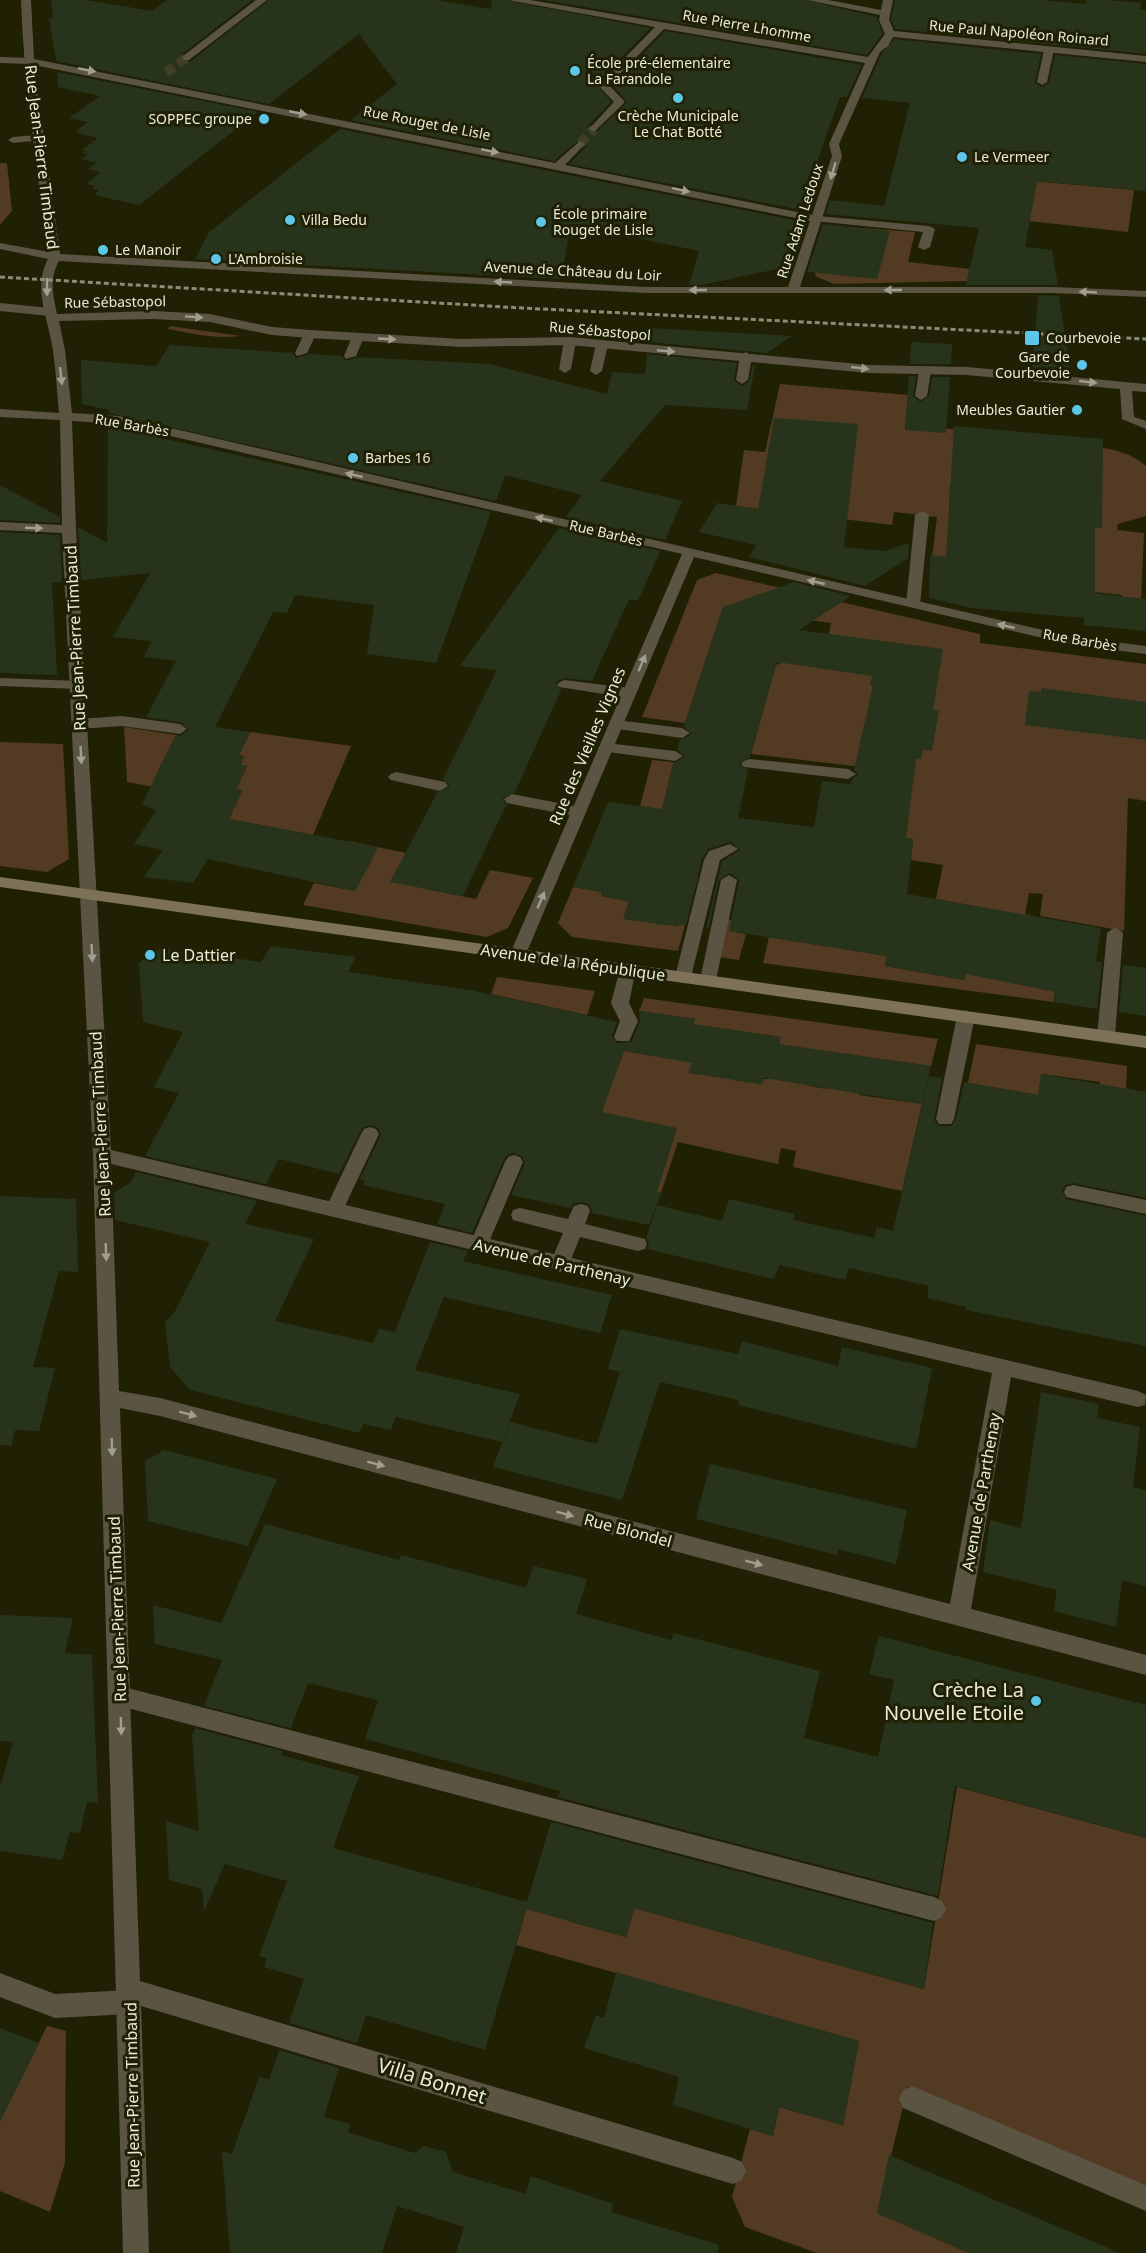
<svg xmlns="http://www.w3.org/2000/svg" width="1146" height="2253" viewBox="0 0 1146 2253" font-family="'Noto Sans',sans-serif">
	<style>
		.green { fill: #523a23 }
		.building { fill: #27341b; fill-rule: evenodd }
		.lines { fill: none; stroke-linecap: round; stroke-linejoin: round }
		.street-tunnel { stroke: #3e3e24; stroke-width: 10; stroke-dasharray: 10 5; stroke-linecap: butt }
		.lane { fill: #5b5443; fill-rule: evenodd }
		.street { fill: #5b5443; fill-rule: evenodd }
		.secondary { fill: #7d7158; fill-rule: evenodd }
		.rail { stroke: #8c8d77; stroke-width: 3; stroke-dasharray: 5 3; stroke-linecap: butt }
		.oneway { fill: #a29f8e }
		.poi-dot { fill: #5cc7e8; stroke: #202004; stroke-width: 2 }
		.labels { text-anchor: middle; stroke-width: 6; stroke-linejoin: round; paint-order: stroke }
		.far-street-label { font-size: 14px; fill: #e9ead9; stroke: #202004 }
		.far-poi-label { font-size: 14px; fill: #e9ead9; stroke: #202004; text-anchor: start }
		.street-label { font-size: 16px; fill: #e9ead9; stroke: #202004 }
		.poi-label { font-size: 16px; fill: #e9ead9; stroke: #202004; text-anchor: start }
		.near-poi-label { font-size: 20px; fill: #e9ead9; stroke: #202004; text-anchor: end }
		.near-street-label { font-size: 20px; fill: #e9ead9; stroke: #202004 }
	</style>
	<rect width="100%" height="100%" fill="#202004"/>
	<path class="green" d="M0,163H7L12,211L0,225Z
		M1009,179L1134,190L1128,232L1020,220Z
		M861,228L915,232L908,262L970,269L967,281L834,284L815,276L819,253L852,256Z
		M170,326L241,336C215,339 194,334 168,329Z
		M780,384L908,395L905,430L935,428L977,431L976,487L950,485L949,518L1095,535V527L1102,528V509L1039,444C1072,446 1120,442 1146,466V516L1118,524L1117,530L1144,533L1141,602L1122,600V595L930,574L937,517L894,512L892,525L736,506L744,450L765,452Z
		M716,573L980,634V643L1146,664V801L1128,798L1124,931L1040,916L1043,894L1029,893L1025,914L1030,915L1022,954L1061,961L1053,1002L763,963L769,937L887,956L885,966L964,980L979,907L936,899L943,865L911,860L913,839L844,830L914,773L751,754L776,665L795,657L824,660L831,623L777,616L730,605L723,607L685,723L642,717L697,580Z
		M124,727L177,735L172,745L170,764L162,763L156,776L175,791L127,782Z
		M250,732L351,746L313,835L229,819L242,790L236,789L247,766L241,765L244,756L239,755Z
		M0,742L63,744L69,859L47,872L0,866Z
		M652,760L674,762L662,809L693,876L698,877L678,951L572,937L558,923L573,887L602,892L601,896L629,901L624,919L678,926L687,893L652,808L640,806Z
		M349,841L430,858L426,889L476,899L490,870L533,878L508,928L487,937L303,905L314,883L355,891L373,857L346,847Z
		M726,919L738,921L735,932L746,934L739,960L718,957Z
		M497,977L595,991L587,1015L491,994Z
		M644,998L938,1039L931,1066L779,1045L780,1037L726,1029L734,1080L762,1084L764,1079H769L771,1075L810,1083V1086L826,1089L827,1085L859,1089V1095L922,1104L902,1191L793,1167L796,1151L781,1148L778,1164L678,1142L661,1193L524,1164L544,1112L612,1083L624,1051L679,1060L695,1019L639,1011Z
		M976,1044L1127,1066L1126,1089L1100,1086V1082L1042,1074L1038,1095L968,1083Z
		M957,1787L1146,1838V2185L908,2086L877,2213L969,2253H817L745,2227L732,2197L750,2129L773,2136L779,2107L843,2125L859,2041L516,1945L528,1903L571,1922L626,1937L634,1908L924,1989Z
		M47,2026L66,2031L65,2163L50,2212L0,2191V2121Z"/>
	<path class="building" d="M51,0H86L152,11L167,0H252L182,54L183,62H190L269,0H435L491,9L492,0H506L650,28L596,83L611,102L587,127L588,131L594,134L627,102L612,85L665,31L862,65L847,97H840L826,136L805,198L815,199L811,212L569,164L587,146L586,142L580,139L554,161L351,120L397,84L359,34L269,104L56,61L49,18L53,19Z
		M544,0H805L877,17L882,34L867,55Z
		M895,0H1042L1086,4V0H1107L1141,3L1140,9L1146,10V54L896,29L891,20Z
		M894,39L1041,54L1035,82L1041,87L1049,82L1055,55L1146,64V191L1037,181L1025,247L1052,250L1058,285H966L979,228L826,214L830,200L884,206L910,103L862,98L882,53Z
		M57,72L258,112L139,205L94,195L99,190L92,189L96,186L86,184L101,172L88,169L97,163L81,159L88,155L82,153L86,151L82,150L98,138L77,133L80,132L76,131L88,122L69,118L100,96L58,87Z
		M340,129L807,223L791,270L777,269L702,285H689L699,251L571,224L561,279L195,259L209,232Z
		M823,224L890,231L877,279L807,272Z
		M1038,295L1059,296L1071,375L1032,371Z
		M650,328L684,330L792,336L767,353L649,342Z
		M911,342L952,344L951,364H910Z
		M170,345L293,353L296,358L309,354L342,356L345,361L358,357L489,364L607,394L612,372L645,374L647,354L737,363L734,380L741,386L749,382L753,364L755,365L747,410L665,405L600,481L682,501L665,540L566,517L582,495L505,475L496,501L109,413V410L82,404L81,360L156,366Z
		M909,376H916L913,396L920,402L929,396L932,377H950L946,433L905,430Z
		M774,418L858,424L844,547L885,551L909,543L908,558L865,586L749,557L756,545L699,532L717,503L758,509Z
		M108,426L491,512L436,663L367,654L374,605L295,595L287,613L273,612L215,727L250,732L239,755L244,756L241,765H247L236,789L243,790L229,819L378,847L355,891L208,859L193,883L144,877L163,850L134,844L156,811L142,804L175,736H181L189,729L180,722L146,717L176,661L144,657L152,641L113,637L150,573L81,580L78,527L107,543Z
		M954,426L1103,439L1102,528L1095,527V593L1146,599V631L1084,625V618L971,608L929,598L930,555L946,557Z
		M0,485L60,517V523L0,520Z
		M559,528L660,551L638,601L629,599L592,681L564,678L555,683L561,690L515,792L502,799L509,806L505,807L463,896L390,882L437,793L450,786L443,779L497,670L460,666Z
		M0,532L60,535L62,582L52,583L57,675L0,673Z
		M794,582L851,596L799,630L943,649L933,710L939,711L932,751L923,750L921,759H916L906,838L913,839L907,894L1101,928L1096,961L1102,962L1097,1009L1053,1002L1055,992L966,974L965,980L885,966L887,956L729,931L739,880L730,873L719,880L709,928H706L722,861L740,850L731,842L708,849L702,859L686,925H665L623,919L629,901L601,896L602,892L573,887L608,802L662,809L673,763L685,757L677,749L680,740L692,734L684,727L723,607ZM777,662L872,676L870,685L873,686L854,770L858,775L852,779L851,784L822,781L814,827L738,818L748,770L739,764L750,757Z
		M1041,688L1146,702V740L1025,725L1029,691L1041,692Z
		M271,946L356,957L348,972L470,990L617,1022L612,1036L617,1043L631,1042L640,1022L639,1011L695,1019L693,1024L781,1037L779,1044L931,1066L922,1104L764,1078L762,1084L688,1073L692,1063L624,1051L602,1112L677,1128L657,1192L661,1193L649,1225L592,1213L590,1205L582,1202L573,1204L570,1208L511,1195L525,1163L522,1156L513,1153L507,1155L503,1161L472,1233L437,1224L445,1204L363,1185L365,1180L360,1179L381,1135L378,1128L371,1125L362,1128L339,1174L279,1159L266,1184L145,1156L179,1093L154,1087L183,1032L143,1022L139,963L161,948L261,962Z
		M1123,965L1146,968V1016L1119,1012Z
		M1041,1074L1146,1092V1198L1073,1183L1065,1185L1062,1191L1066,1199L1146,1216V1346L966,1310L967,1307L927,1298L929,1286L849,1268L845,1280L780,1265L773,1279L647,1249L649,1243L646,1238L657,1205L722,1221L729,1199L794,1214L793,1220L874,1238L877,1227L893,1231L929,1076L942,1078L934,1120L939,1126H951L956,1119L964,1082L1038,1095Z
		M136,1172L257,1201L245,1224L314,1239L275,1321L373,1343L379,1329L395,1332L430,1242L468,1251L463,1261L612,1295L600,1333L444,1297L415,1370L520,1394L502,1442L396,1417L391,1430L363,1424L359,1433L190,1390L170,1367L165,1322L174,1313L210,1242L115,1220L114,1193L131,1182Z
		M0,1196L76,1199L78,1272L59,1271L33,1367L55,1368L39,1431L15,1430L11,1446L0,1445Z
		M620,1329L738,1354L742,1341L838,1366L842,1347L932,1368L916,1449L738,1405L739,1400L660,1382L622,1500L493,1467L510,1422L597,1444L620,1372L608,1369Z
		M1041,1392L1099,1404L1097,1418L1140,1427L1133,1487L1146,1490V1586L1122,1580L1116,1627L1054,1611L1057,1590L983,1572L990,1520L1021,1528Z
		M164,1450L277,1479L248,1546L148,1521L145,1461Z
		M710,1464L907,1510L896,1564L838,1549L837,1555L696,1519Z
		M265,1524L399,1560L401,1555L526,1588L533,1566L587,1579L576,1614L671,1640L674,1633L820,1671L804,1738L878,1757L894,1680L869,1674L879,1636L1146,1705V1838L955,1786L938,1896L558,1797L560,1791L365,1739L378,1700L308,1683L291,1728L204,1706L222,1660L155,1644L153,1605L221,1623Z
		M0,1615L73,1618L65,1653L92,1655L98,1803L87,1802L80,1833L70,1832L62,1860L0,1851V1787L13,1742L0,1741Z
		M195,1728L282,1751L281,1755L359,1776L333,1848L527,1902L551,1822L933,1923L924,1989L634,1908L626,1937L526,1909L485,2050L366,2015L357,2043L289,2023L304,1979L264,1967L267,1958L259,1956L287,1881L225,1864L204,1911L202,1889L169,1880L166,1821L199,1831L192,1735Z
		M616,1972L859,2041L843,2125L779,2107L773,2136L673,2105L679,2077L584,2048L596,2015L604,2018Z
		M0,2028L39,2043L0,2121Z
		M279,2050L339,2068L324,2117L350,2124L348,2132L415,2153L424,2146L446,2152L453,2172L526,2194L531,2176L613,2204L612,2212L719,2245L718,2253H456L464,2227L397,2206L382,2253H230L222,2151L232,2154L259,2077L269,2080Z
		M889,2155L1120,2253H969L877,2213Z"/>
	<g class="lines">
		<path class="street-tunnel" d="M166,73L186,58
			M580,144L594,129"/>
		<path class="lane" d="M1049,47L1054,50L1047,82L1042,85L1037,82L1044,50Z
			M0,57L29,58L34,61L29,64L0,63Z
			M37,135L41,136V140L13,143L8,140L13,137Z
			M818,216L929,226L935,229L930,247L924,250L918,247L923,232L814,221L812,219Z
			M0,303L50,308L56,312L50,316L0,311Z
			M310,330L316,334L307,353L297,356L295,353L304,334Z
			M358,333L364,337L356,356L346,359L344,356L352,337Z
			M570,337L576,341L571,369L565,373L559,369L564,341Z
			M602,340L608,344L602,371L596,375L590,371L596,344Z
			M746,352L752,356L748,380L742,384L736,380L740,356Z
			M925,367L931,371L927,396L921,400L915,396L919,371Z
			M922,511L929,515L920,604L913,608L906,604L915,515Z
			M0,678L78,681L85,685L78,689L0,686Z
			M564,680L629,688L636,693L629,698L559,687L557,684Z
			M122,716L180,724L187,729L180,734L122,726L79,729L72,724L79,719Z
			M616,720L682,728L690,733L682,738L611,728L609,725Z
			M606,743L675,751L683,756L675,761L601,751L598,748Z
			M749,759L848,769L856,774L848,779L744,767L741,764L744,761Z
			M396,772L445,782L448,786L440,791L391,780L388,777L391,774Z
			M512,794L579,807L587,812L579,817L507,803L504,799Z
			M730,844L738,849L720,860L691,977L683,983L677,981L675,977L704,860L709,851Z
			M729,875L737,880L716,980L708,986L700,980L721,880Z
			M1115,927L1123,933L1115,1036L1112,1040H1100L1097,1036L1107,933Z
			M628,963L636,969L629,1003L638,1021L629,1041H617L614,1037L620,1021L611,1003L620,969Z
			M966,1010L975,1016L954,1119L951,1124H939L936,1119L957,1016Z
			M370,1127L376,1129L379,1134L343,1210L341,1215L334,1217L327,1215L325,1210L361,1134L364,1129Z
			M514,1155L520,1157L523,1162L488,1244L486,1249L479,1251L472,1249L470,1244L505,1162L508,1157Z
			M1073,1185L1146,1200V1214L1066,1197L1064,1192L1066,1187Z
			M581,1204L588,1206L590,1211L585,1224L645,1239L647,1244L645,1249L638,1251L580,1237L567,1269L560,1272L553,1269L550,1264L563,1233L513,1220L511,1215L513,1210L520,1208L568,1219L574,1206Z
			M120,1686L934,1897L942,1901L946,1909L942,1917L934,1921L120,1706L112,1703L109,1696L112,1689Z
			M0,1973L55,1994L130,1990L139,1993L142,2002L139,2011L130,2014L55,2018L0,1997Z
			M912,2086L1146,2185V2211L903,2108L899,2099L903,2090Z"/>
		<path class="street" d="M21,0H31L34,59L555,163L580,141L585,144L565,165L812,215L832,156L829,144L865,63L664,29L609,85L625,102L594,132L589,129L614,102L598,85L655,27L508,0H530L868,57L885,34L879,20L880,15L807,0H828L881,10L883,0H893L889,20L894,31L1146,56V62L893,37L888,46L880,52L839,144L842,156L800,287H1053L1146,291V297L1053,293H645L59,261C49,278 53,295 57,314L153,311L210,314L272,327L310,330L461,339L570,337L869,365L967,367L1146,384V392L1132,391L1134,417L1146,421V429L1122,419L1120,389L967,375L869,373L570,345L461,347L310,338L272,335L210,322L153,319L59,321L65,350L72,413L119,416L1073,637L1146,646V654L1073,645L694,557L526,954L518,960L510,954L682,554L119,424L72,421L76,529L111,1150L1138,1391L1146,1395L1145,1405L1138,1407L1011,1377L971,1609L1146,1655V1675L160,1416L120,1408L140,1981L733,2158L742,2162L746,2171L742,2180L733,2184L141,2006L149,2253H123L93,1155L62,533L0,530V522L62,525L60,420L0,417V409L59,413C57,392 56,372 53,351C49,320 32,289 48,259L0,249V243L49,252C36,168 24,85 21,0ZM34,65L810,221L788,287H645L60,254ZM111,1164L992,1373L950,1604L160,1398L119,1391Z
			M256,0H267L189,60H183V56Z"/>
		<path class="secondary" d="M0,877L1146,1036V1048L0,887Z"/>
		<path class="rail" d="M0,277L522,308L1146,339"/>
	</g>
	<defs><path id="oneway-solid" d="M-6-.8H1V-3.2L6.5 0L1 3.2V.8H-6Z" transform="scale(1.5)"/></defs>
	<g class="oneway">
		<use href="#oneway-solid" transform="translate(87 70) rotate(11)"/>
		<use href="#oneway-solid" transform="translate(298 113) rotate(11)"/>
		<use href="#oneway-solid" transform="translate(490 151) rotate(11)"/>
		<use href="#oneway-solid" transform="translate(833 171) rotate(107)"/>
		<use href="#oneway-solid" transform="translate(681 190) rotate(12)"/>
		<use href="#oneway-solid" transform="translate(503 282) rotate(-177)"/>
		<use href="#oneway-solid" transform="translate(47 287) rotate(90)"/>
		<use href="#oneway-solid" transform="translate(698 290) rotate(-180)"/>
		<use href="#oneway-solid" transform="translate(893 290) rotate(180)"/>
		<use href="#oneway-solid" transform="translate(1088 292) rotate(-177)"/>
		<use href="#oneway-solid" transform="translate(194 317) rotate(4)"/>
		<use href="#oneway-solid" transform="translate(387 339) rotate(3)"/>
		<use href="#oneway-solid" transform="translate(666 351) rotate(4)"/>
		<use href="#oneway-solid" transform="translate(860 368) rotate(6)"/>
		<use href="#oneway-solid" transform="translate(61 376) rotate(84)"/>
		<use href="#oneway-solid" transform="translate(1088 382) rotate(6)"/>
		<use href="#oneway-solid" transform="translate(354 475) rotate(-167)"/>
		<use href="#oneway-solid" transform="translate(544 519) rotate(-167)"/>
		<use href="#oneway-solid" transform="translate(34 528) rotate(2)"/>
		<use href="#oneway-solid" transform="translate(816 582) rotate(-167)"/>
		<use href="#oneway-solid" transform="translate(1006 626) rotate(-167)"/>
		<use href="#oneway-solid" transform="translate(642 663) rotate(-67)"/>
		<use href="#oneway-solid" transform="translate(81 755) rotate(87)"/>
		<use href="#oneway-solid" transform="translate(541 900) rotate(-67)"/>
		<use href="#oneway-solid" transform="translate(92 953) rotate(87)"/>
		<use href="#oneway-solid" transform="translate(106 1252) rotate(88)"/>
		<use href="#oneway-solid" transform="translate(188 1414) rotate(15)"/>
		<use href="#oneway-solid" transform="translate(112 1447) rotate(88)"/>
		<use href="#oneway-solid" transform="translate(376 1464) rotate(15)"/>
		<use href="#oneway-solid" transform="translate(565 1514) rotate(15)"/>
		<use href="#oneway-solid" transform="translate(754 1563) rotate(15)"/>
		<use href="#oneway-solid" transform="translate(121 1726) rotate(88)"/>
	</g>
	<g class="poi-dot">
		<circle cx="575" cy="71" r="6"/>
		<circle cx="678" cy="98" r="6"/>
		<circle cx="264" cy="119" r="6"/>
		<circle cx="962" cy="157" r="6"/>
		<circle cx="290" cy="220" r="6"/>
		<circle cx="541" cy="222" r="6"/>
		<circle cx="103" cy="250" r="6"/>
		<circle cx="216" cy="259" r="6"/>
		<rect x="1024" y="330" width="16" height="16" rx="3"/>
		<circle cx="1082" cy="365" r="6"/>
		<circle cx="1077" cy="410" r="6"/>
		<circle cx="353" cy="458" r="6"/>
		<circle cx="150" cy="955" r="6"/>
		<circle cx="1036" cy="1701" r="6"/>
	</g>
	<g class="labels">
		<g class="far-street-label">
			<text transform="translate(747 26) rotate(10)" y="5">Rue Pierre Lhomme</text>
			<text transform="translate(1019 33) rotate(5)" y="5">Rue Paul Napoléon Roinard</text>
			<text transform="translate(427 123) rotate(11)" y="5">Rue Rouget de Lisle</text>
			<text transform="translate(800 221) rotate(-72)" y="5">Rue Adam Ledoux</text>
			<text transform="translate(573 271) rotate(3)" y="5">Avenue de Château du Loir</text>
			<text transform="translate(115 302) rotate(-1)" y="5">Rue Sébastopol</text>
			<text transform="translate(600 331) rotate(5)" y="5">Rue Sébastopol</text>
			<text transform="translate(132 425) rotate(10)" y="5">Rue Barbès</text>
			<text transform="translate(606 533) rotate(13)" y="5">Rue Barbès</text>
			<text transform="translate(1080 640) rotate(10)" y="5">Rue Barbès</text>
		</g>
		<g class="far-poi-label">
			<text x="587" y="68">École pré-élementaire<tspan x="587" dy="16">La Farandole</tspan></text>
			<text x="678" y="121" text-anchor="middle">Crèche Municipale<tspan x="678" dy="16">Le Chat Botté</tspan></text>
			<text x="252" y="124" text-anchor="end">SOPPEC groupe</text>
			<text x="974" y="162">Le Vermeer</text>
			<text x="553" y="219">École primaire<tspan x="553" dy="16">Rouget de Lisle</tspan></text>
			<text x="302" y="225">Villa Bedu</text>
			<text x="115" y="255">Le Manoir</text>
			<text x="228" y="264">L'Ambroisie</text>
			<text x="1046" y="343">Courbevoie</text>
			<text x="1070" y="362" text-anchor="end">Gare de<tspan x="1070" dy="16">Courbevoie</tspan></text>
			<text x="1065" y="415" text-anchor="end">Meubles Gautier</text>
			<text x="365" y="463">Barbes 16</text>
		</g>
		<g class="street-label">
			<text transform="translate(42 157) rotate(83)" y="6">Rue Jean-Pierre Timbaud</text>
			<text transform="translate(75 638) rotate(-93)" y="6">Rue Jean-Pierre Timbaud</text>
			<text transform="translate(587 746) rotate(-67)" y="6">Rue des Vieilles Vignes</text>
			<text transform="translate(573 962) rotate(8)" y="6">Avenue de la République</text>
			<text transform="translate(100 1124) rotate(-93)" y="6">Rue Jean-Pierre Timbaud</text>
			<text transform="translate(552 1262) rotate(13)" y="6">Avenue de Parthenay</text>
			<text transform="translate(981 1492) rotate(-80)" y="6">Avenue de Parthenay</text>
			<text transform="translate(628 1530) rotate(15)" y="6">Rue Blondel</text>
			<text transform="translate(117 1609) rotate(-92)" y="6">Rue Jean-Pierre Timbaud</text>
			<text transform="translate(132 2095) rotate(-91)" y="6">Rue Jean-Pierre Timbaud</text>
		</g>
		<g class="poi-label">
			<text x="162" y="961">Le Dattier</text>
		</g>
		<g class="near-poi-label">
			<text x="1024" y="1697">Crèche La<tspan x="1024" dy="23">Nouvelle Etoile</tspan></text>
		</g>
		<g class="near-street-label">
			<text transform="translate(432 2081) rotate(17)" y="7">Villa Bonnet</text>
		</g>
	</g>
</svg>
